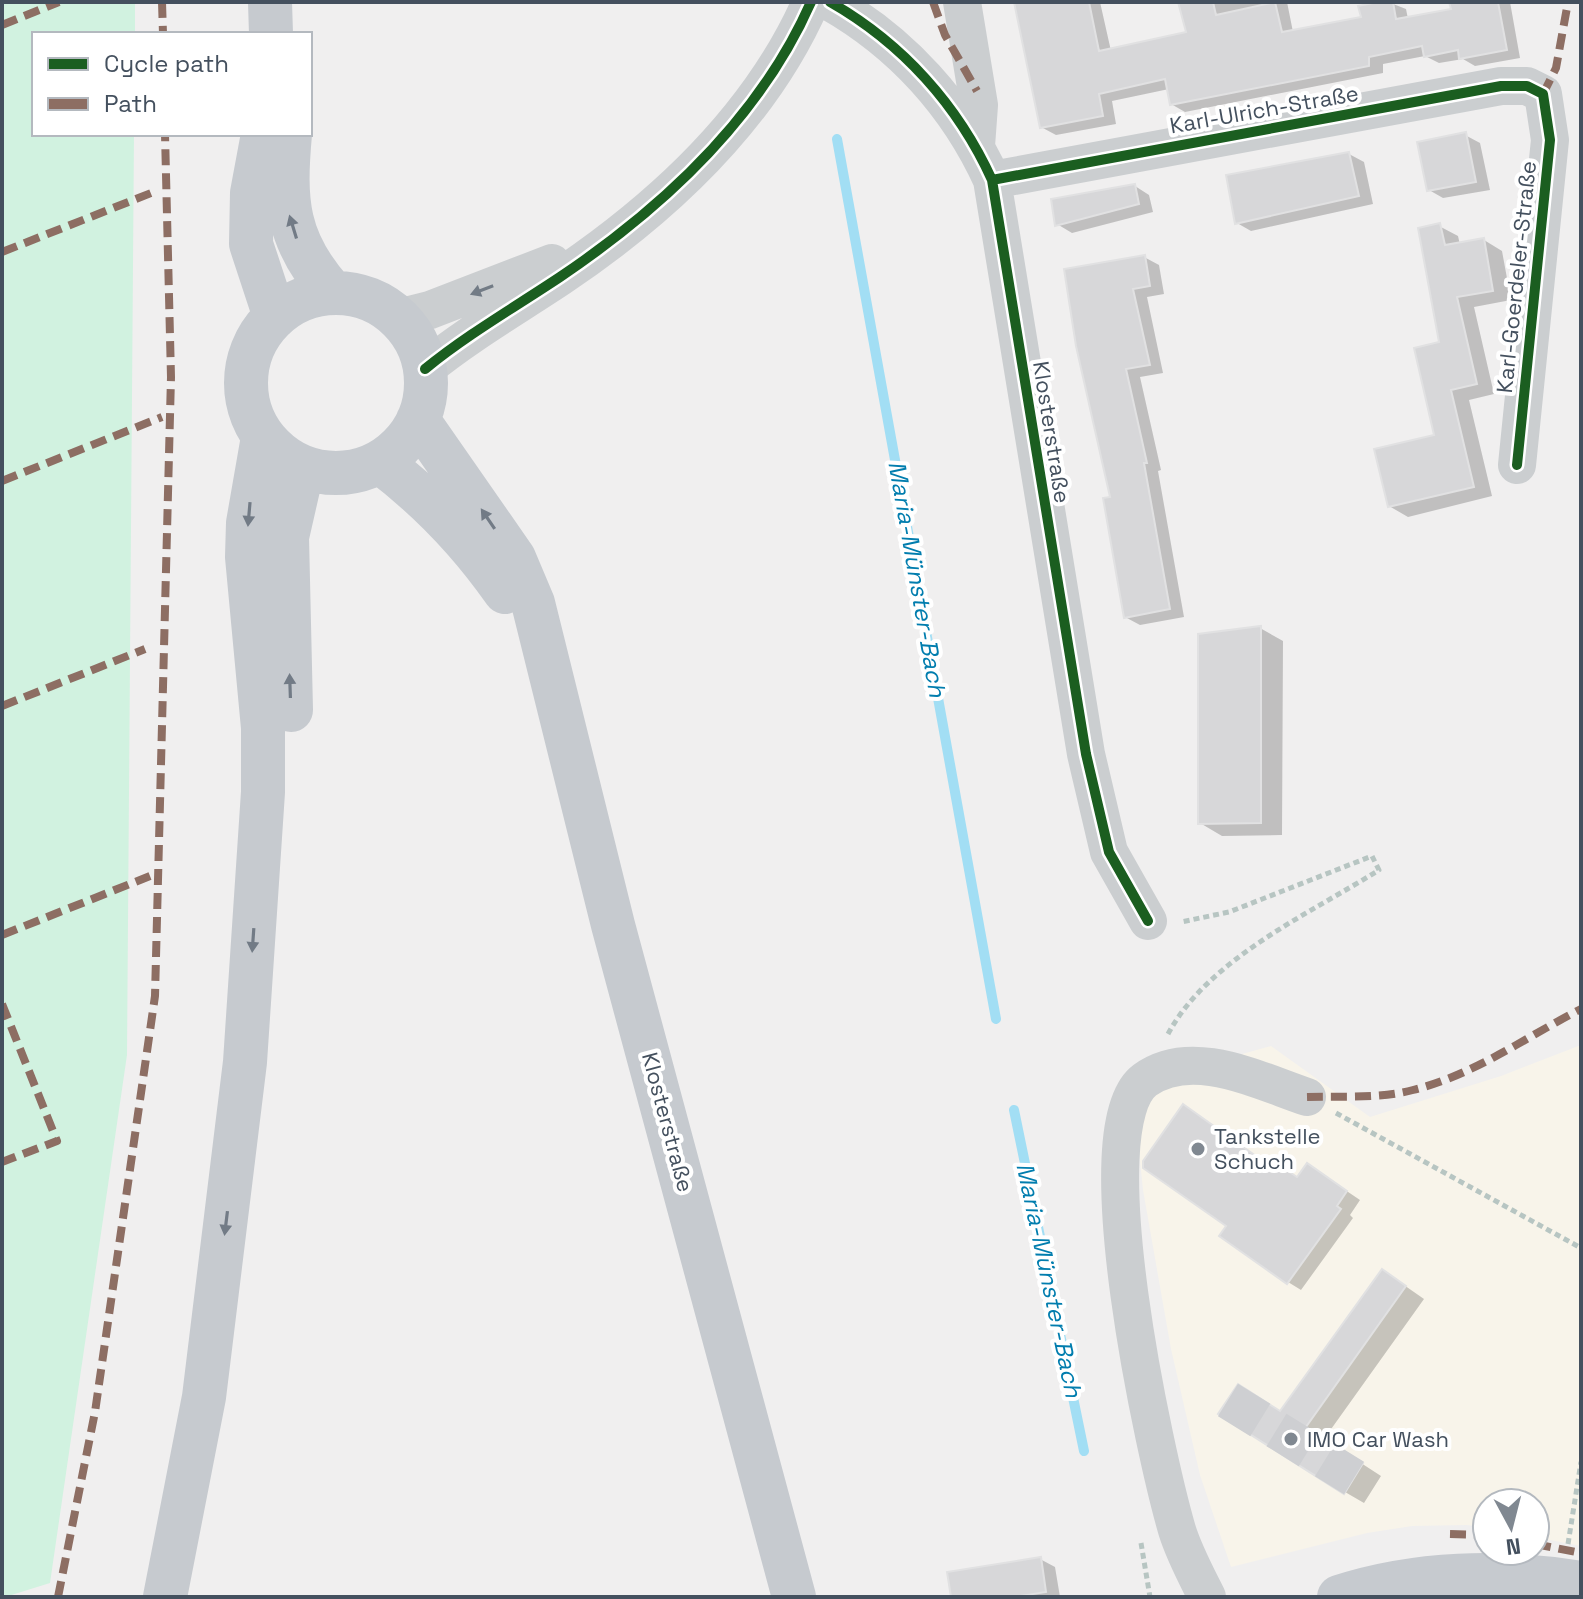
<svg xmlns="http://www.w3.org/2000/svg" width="1583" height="1599" viewBox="0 0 1583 1599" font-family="'Space Grotesk',sans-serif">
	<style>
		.commercial { fill: #f8f4ea }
		.green { fill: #d1f2e0 }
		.shadow { fill: #0003 }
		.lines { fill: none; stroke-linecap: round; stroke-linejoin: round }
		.stream { stroke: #a2def4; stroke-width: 10 }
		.building { fill: #d7d7d9; stroke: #e1e1e2; stroke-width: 2 }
		.minor-tunnel { stroke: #cecfd2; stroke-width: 38; stroke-dasharray: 38 19; stroke-linecap: butt }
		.path { stroke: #b7c5c2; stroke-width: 5; stroke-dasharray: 6 4; stroke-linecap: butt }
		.minor { stroke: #cbced0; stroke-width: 38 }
		.major { stroke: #c6cacf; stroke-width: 44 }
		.quiet { stroke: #8d6e63; stroke-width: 8; stroke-dasharray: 16 8; stroke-linecap: butt }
		.cycleway-casing { stroke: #fff; stroke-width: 15 }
		.cycleway { stroke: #1b5e20; stroke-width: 10 }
		.oneway { fill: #727b86 }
		.oneway2 { fill: #737c86 }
		.poi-dot { fill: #808891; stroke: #fff; stroke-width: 3 }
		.labels { text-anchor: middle; stroke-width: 8; stroke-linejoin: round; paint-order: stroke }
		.street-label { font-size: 22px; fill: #44505e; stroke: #fff }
		.poi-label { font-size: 22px; fill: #44505e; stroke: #fff; text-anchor: start }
		.water-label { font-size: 24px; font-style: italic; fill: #017dae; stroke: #fff }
	</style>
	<rect width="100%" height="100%" fill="#f0efef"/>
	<path class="commercial" d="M1581,1045V1546L1535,1537V1503H1487V1528L1467,1525L1412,1526L1367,1533L1231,1567L1200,1475L1171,1349L1143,1190L1139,1151L1146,1099L1195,1067L1271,1046L1370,1117L1501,1076Z"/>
	<path class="green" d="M2,2H135V34H34V134H134L127,1055L50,1583L5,1597H2Z"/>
	<path class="shadow" d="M1017,2H1100L1111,51L1188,33L1180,2H1287L1293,32L1363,19L1388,2L1406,9L1408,19L1453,10L1451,2H1510L1520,58L1475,66L1463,59L1439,63L1425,56L1383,64V73L1185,112L1171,104L1169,89L1112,101L1116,124L1056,135L1041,127Z
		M1465,135L1480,143L1490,190L1443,198L1429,190Z
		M1349,154L1364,162L1373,204L1251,231L1237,223Z
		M1135,186L1149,195L1153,212L1072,233L1057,224Z
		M1439,226L1458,236L1460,245L1484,240L1502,251L1511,300L1474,307L1494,394L1469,400L1492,496L1408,517L1389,506L1436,437L1441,343Z
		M1144,257L1159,265L1164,294L1147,297L1163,373L1140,377L1161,470L1158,471L1184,617L1140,625L1125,617L1112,498L1078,345Z
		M1260,628L1283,641L1282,835L1222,836L1200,823Z
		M1308,1165L1360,1200L1350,1215L1353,1218L1301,1290L1288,1282L1271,1167L1298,1179Z
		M1401,1283L1424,1299L1324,1439L1381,1476L1364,1503L1345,1492L1280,1412Z
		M1040,1559L1055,1567L1060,1597H953Z"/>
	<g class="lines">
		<path class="stream" d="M837,139L996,1019
			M1014,1110L1084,1451"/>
	</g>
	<path class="building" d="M1014,2H1089L1099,51L1186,32L1178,2H1213L1216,15L1275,2L1282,32L1361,17L1358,6L1378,2H1393L1396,19L1451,9L1449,2H1498L1507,50L1459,59L1458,50L1424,57L1422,46L1369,57V66L1170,105L1165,79L1099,94L1103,116L1040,128Z
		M1466,132L1476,182L1427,191L1417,142Z
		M1349,152L1359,196L1235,224L1226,175Z
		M1135,184L1139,204L1055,226L1051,199Z
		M1440,223L1445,245L1484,238L1493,291L1457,297L1477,384L1451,390L1474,487L1388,507L1374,449L1434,435L1414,348L1439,342L1418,228Z
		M1145,255L1150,286L1133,289L1150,365L1126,369L1147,463H1144L1170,609L1124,618L1103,498L1110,497L1076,346L1064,269Z
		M1261,626V823L1198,824V634Z
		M1183,1104L1270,1166L1273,1161L1297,1177L1307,1163L1347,1191L1337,1206L1341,1209L1287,1284L1219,1236L1226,1226L1143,1168V1161Z
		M1382,1269L1406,1286L1306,1427L1363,1463L1344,1494L1218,1414L1238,1384L1280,1411Z
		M1041,1557L1046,1592L1015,1597H951L947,1572Z"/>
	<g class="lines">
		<path class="minor-tunnel" d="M1228,1400L1354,1478"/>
		<path class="path" d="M1168,1034C1208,959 1309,914 1379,870L1372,856L1229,912L1181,922
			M1336,1113L1581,1248
			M1141,1543L1150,1597
			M1568,1544L1581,1462"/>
		<path class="minor" d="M830,2C902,43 958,105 992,180L1086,754L1109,852L1148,921
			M962,2L979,105L976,146
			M992,180L1501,86H1527L1543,94L1550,140L1517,465
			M398,318L430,310L552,263
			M425,369C468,334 515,307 560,277C664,207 760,118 811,2
			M1207,1597C1196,1575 1184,1553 1177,1530C1156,1458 1082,1126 1145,1080C1192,1046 1259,1081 1307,1097"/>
		<path class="major" d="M270,2L271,34
			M263,134L252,193L251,244L275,317
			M290,134C284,201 286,241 333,293
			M246 383a90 90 0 1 1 180 0a90 90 0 1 1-180 0Z
			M418,420L514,558L533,603L613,925L794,1597
			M380,462C429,499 470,542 505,592
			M291,710L287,537L303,467
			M165,1597L204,1397L245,1062L263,792V728L247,557L248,523L263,437
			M1339,1597C1416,1572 1501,1570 1581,1583"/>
		<path class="quiet" d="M162,2L163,34
			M933,2L945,35L977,91
			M2,25L59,2
			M1543,94L1556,68L1568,2
			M2,252L151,193
			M2,481L162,417
			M2,706L145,649
			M2,935L150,876
			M2,1004L57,1141L2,1162
			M1307,1097C1342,1096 1379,1099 1413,1090C1474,1075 1526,1037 1581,1009
			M1450,1534L1487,1535
			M1535,1544L1581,1553
			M58,1597L95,1412L155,996L171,377L165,134"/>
		<g class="cycleway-casing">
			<path id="cycleway" d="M830,2C902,43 958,105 992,180L1086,754L1109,852L1148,921
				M992,180L1501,86H1527L1543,94L1550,140L1517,465
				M425,369C468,334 515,307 560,277C664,207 760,118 811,2"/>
		</g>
		<use href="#cycleway" class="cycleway"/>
	</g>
	<defs><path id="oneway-solid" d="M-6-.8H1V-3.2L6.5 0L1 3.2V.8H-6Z" transform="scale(2)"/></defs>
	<g class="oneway">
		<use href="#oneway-solid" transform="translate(293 227) rotate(-107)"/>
		<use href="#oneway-solid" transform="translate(249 514) rotate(95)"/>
		<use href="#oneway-solid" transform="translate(488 519) rotate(-124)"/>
		<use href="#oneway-solid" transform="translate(290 686) rotate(-92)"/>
		<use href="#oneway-solid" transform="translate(253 940) rotate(94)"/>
		<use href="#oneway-solid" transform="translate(226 1223) rotate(97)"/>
	</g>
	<use class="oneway2" href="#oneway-solid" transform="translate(482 290) rotate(159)"/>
	<g class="poi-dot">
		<circle cx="1198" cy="1149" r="8"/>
		<circle cx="1291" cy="1439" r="8"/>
	</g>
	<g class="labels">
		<g class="street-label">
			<text transform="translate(1264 109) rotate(-10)" y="8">Karl-Ulrich-Straße</text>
			<text transform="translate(1516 277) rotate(-84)" y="8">Karl-Goerdeler-Straße</text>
			<text transform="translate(1052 432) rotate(81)" y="8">Klosterstraße</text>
			<text transform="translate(668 1122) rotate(75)" y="8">Klosterstraße</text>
		</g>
		<g class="poi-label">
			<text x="1214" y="1144">Tankstelle<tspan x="1214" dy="25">Schuch</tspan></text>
			<text x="1307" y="1447">IMO Car Wash</text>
		</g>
		<g class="water-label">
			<text transform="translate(917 579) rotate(80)" y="8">Maria-Münster-Bach</text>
			<text transform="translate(1049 1280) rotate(78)" y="8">Maria-Münster-Bach</text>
		</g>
	</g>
	<rect width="1583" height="1599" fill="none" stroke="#44505e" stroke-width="8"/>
	<rect x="32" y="32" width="280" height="104" fill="#ffffff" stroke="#b4b9bf" stroke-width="2"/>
	<rect x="48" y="58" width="40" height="12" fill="#1b5e20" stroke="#b4b9bf" stroke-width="2"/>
	<text x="104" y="72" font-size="24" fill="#44505e">Cycle path</text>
	<rect x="48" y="98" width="40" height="12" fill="#8d6e63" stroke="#b4b9bf" stroke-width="2"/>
	<text x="104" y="112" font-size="24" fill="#44505e">Path</text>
	<g transform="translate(1511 1527) rotate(173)"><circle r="38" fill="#ffffff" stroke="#b4b9bf" stroke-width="2"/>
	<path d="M0-6L14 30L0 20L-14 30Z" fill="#808891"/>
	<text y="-12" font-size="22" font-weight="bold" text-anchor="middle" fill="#44505e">N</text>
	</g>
</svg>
